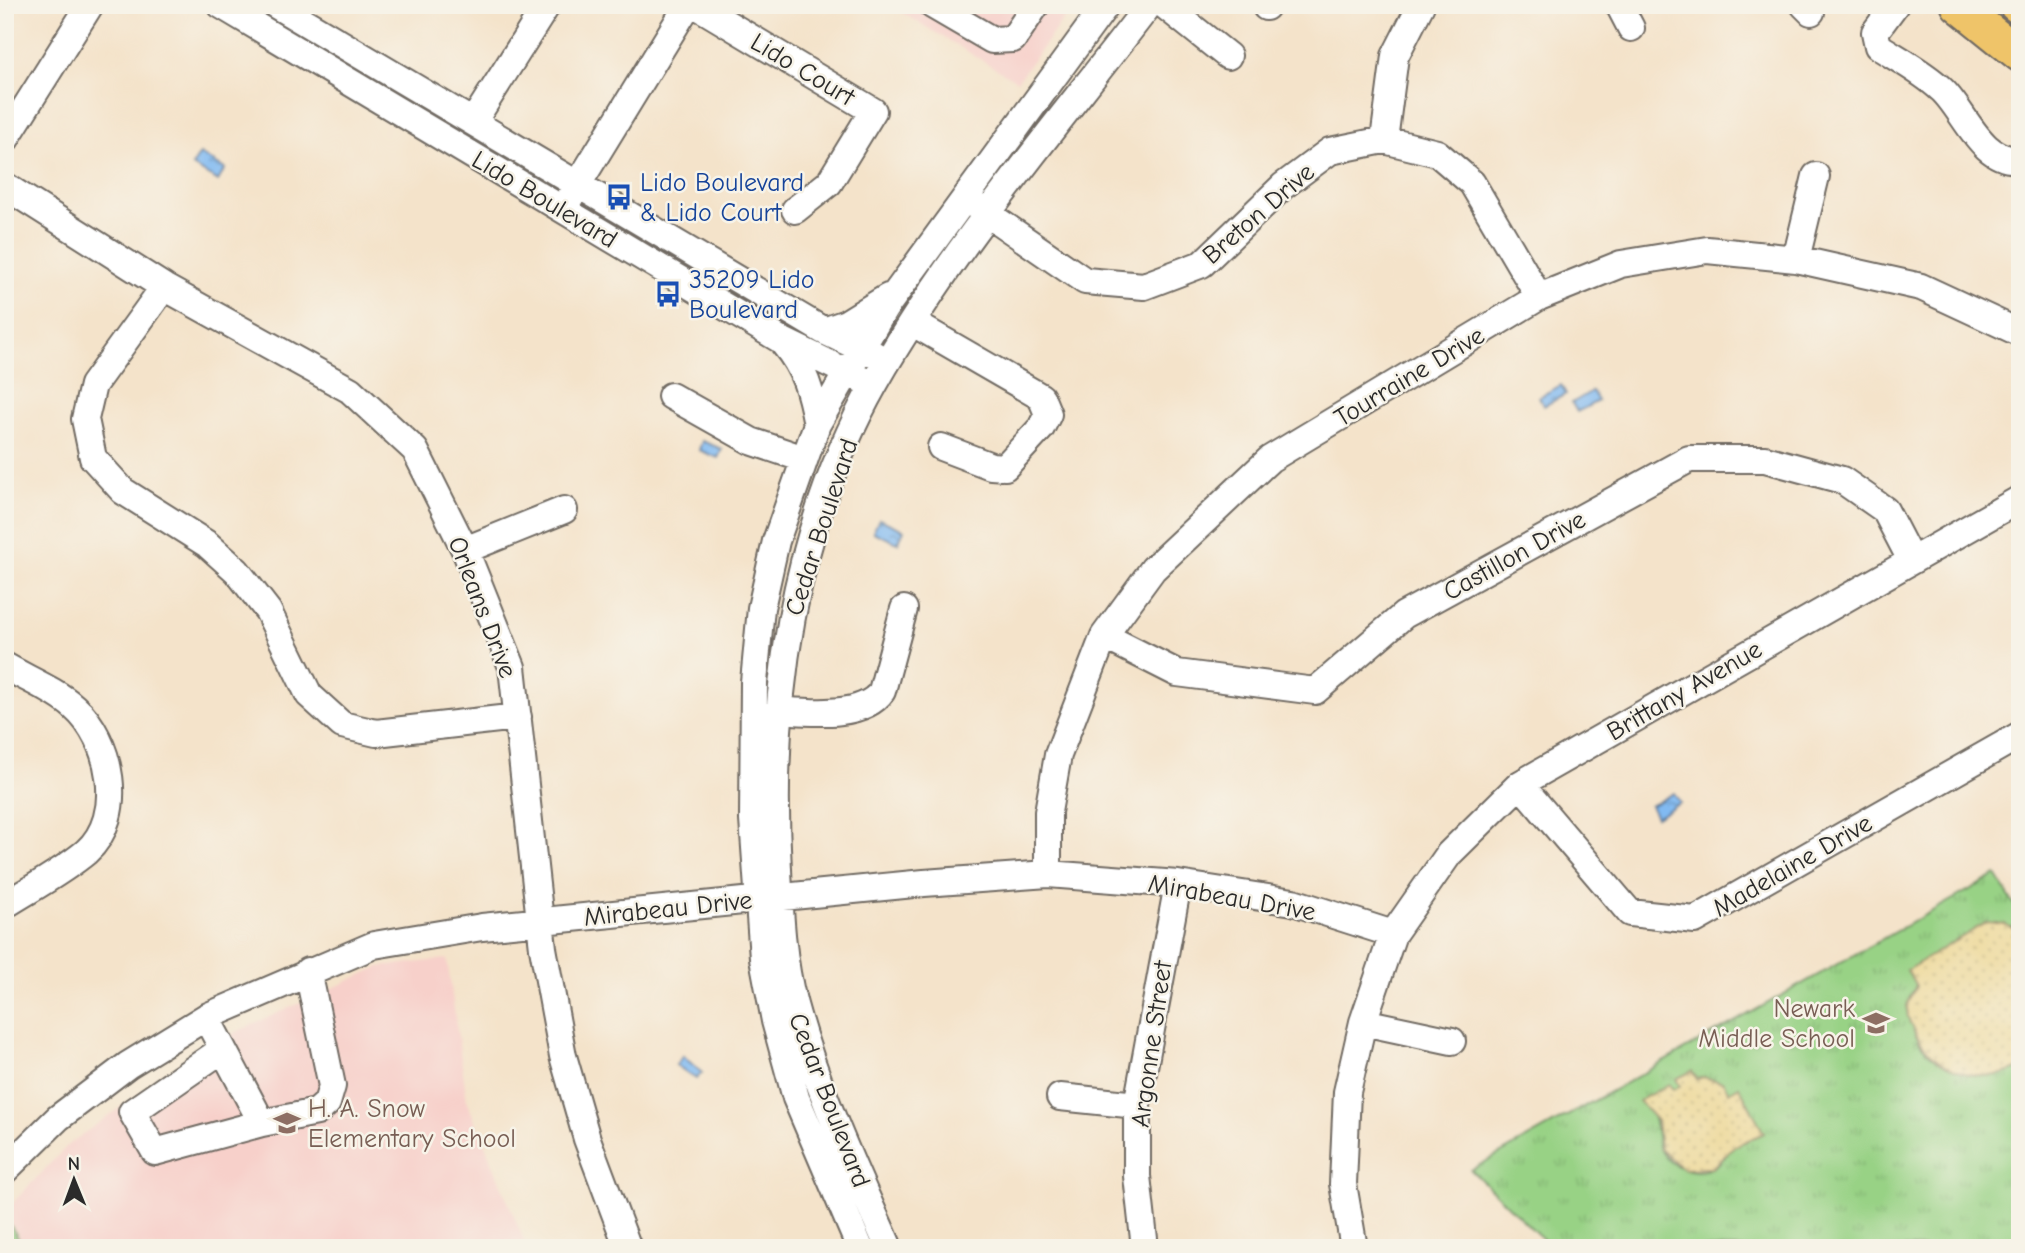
<svg xmlns="http://www.w3.org/2000/svg" width="2025" height="1253" viewBox="0 0 2025 1253" font-family="'Comic Neue',sans-serif">
	<style>
		.built { fill: #f7d0ca }
		.grass { fill: url(#grass-tufts); stroke: #627e58; stroke-width: 2; fill-rule: evenodd }
		.sand { fill: url(#sand-dots); stroke: #8c8264; stroke-width: 2 }
		.park { fill: #98d285; stroke: #627e58; stroke-width: 2 }
		.water { fill: url(#water-ripples); stroke: #56728e; stroke-width: 2 }
		.lines { fill: none; stroke-linecap: round; stroke-linejoin: round }
		.minor-casing { stroke: #716b63; stroke-width: 30 }
		.major-casing { stroke: #716b63; stroke-width: 37 }
		.minor { stroke: #fff; stroke-width: 26 }
		.major { stroke: #efc469; stroke-width: 33 }
		.labels { text-anchor: middle; stroke-width: 5; stroke-linejoin: round; paint-order: stroke }
		.street-label { font-size: 26px; fill: #2b2b2b; stroke: #f7f3e8 }
		.transit-label { font-size: 26px; fill: #164399; stroke: #f7f3e8; text-anchor: start }
		.education-label { font-size: 26px; fill: #785e54; stroke: #f7f3e8; text-anchor: end }
	</style>
	<defs>
		<pattern id="grass-tufts" width="24" height="20" patternUnits="userSpaceOnUse" patternTransform="scale(1.75)"><rect width="24" height="20" fill="#98d285"/><path d="M3 7l-1-3M5 7V3M7 7l1-3M15 17l-1-3M17 17v-4M19 17l1-3" fill="none" stroke="#83b473"/></pattern>
		<pattern id="sand-dots" width="8" height="8" patternUnits="userSpaceOnUse" patternTransform="scale(1.75)"><rect width="8" height="8" fill="#eeda9e"/><path d="M2 2h.1M6 6h.1" fill="none" stroke="#cb8" stroke-width="1.8" stroke-linecap="round"/></pattern>
		<pattern id="water-ripples" width="26" height="14" patternUnits="userSpaceOnUse" patternTransform="scale(1.75)"><rect width="26" height="14" fill="#81baf2"/><path d="M2 4q2-2 4 0t4 0M15 11q2-2 4 0t4 0" fill="none" stroke="#6a97c4"/></pattern>
	</defs>
	<rect width="100%" height="100%" fill="#f7f3e8"/>
	<filter id="ink" filterUnits="userSpaceOnUse"><feTurbulence type="fractalNoise" baseFrequency=".0143" numOctaves="2"/><feDisplacementMap in="SourceGraphic" scale="14" xChannelSelector="R" yChannelSelector="G"/><feConvolveMatrix kernelMatrix="1 2 1 2 8 2 1 2 1" color-interpolation-filters="sRGB"/></filter>
	<filter id="wash" filterUnits="userSpaceOnUse"><feTurbulence type="fractalNoise" baseFrequency=".00686" numOctaves="4" result="noise"/><feDisplacementMap in="SourceGraphic" scale="28" xChannelSelector="R" yChannelSelector="G"/><feGaussianBlur stdDeviation="1.57" result="paint"/><feColorMatrix in="noise" values="0 0 0 0 0 0 0 0 0 0 0 0 0 0 0 0 0 1.4 0 .05"/><feComposite in="paint" operator="in"/></filter>
	<g filter="url(#wash)">
		<rect width="100%" height="100%" fill="#f4e3ca"/>
		<path class="built" d="M889,5H1074L1017,81Z
			M447,959L467,1101L527,1248H25L5,1211L69,1144L210,1044L379,967Z"/>
		<path class="grass" d="M1996,875L2020,914V932L2013,927L1916,986L1909,998C1911,1009 1911,1024 1916,1035C1930,1071 1988,1081 2020,1068V1248H1552L1471,1170ZM1697,1080L1729,1092L1764,1133C1755,1137 1741,1141 1734,1147C1727,1153 1723,1161 1715,1166C1698,1177 1671,1168 1661,1151C1654,1138 1659,1123 1650,1110L1670,1085L1672,1090Z"/>
		<path class="sand" d="M1987,922L2005,924L2020,932V1068C1983,1085 1943,1074 1920,1041C1913,1031 1906,1018 1907,1006C1908,998 1913,993 1916,986L1907,970Z
			M1692,1071L1697,1079L1703,1077L1723,1082L1729,1092L1739,1086L1764,1133L1735,1146L1712,1168L1683,1169L1660,1149L1657,1121L1639,1101L1669,1084L1673,1090L1680,1086L1676,1079Z"/>
		<path class="park" d="M5,1216L24,1248H5Z"/>
		<path class="water" d="M200,154L225,169L218,181L192,166Z
			M1561,385L1566,394L1544,406L1539,397Z
			M1592,391L1598,401L1577,412L1572,403Z
			M702,441L722,449L718,458L699,450Z
			M879,519L904,530L898,543L873,532Z
			M1674,793L1680,803L1656,817L1650,806Z
			M683,1056L702,1073L696,1079L676,1065Z"/>
	</g>
	<g filter="url(#ink)">
		<g class="lines">
			<g class="minor-casing">
				<path id="minor" d="M221,5L781,340L863,380
					M276,5L824,331L875,355
					M696,5L873,111L829,183L795,210
					M932,5L992,40L1013,39L1036,5
					M1164,5L1228,56
					M1619,5L1631,28
					M1804,5L1811,12
					M1895,5L1875,32L1878,46C1898,59 1923,72 1941,89C1964,109 1981,164 2020,159
					M1266,7L1267,5
					M473,122L547,5
					M5,140L90,5
					M1384,140L1395,56L1421,5
					M5,186L164,287L350,390L415,450L465,550L512,667L543,948L563,1056L587,1139L628,1248
					M569,199L688,5
					M976,206L1085,281L1144,286L1202,264L1283,186L1330,151L1384,140L1437,153L1472,183L1539,297
					M1796,259L1816,176
					M164,287L93,385L85,419L93,458L123,491L207,544L237,571L268,611L309,695L342,725L376,733L518,717
					M913,323L1041,397L1048,414L1041,428L1005,467L991,466L941,447
					M824,331L846,323L888,297
					M784,344C805,369 811,392 817,424
					M671,396L751,441L804,459
					M465,550L564,510
					M1104,636L1177,673L1315,691L1404,615L1689,459H1765L1842,480L1885,510L1911,560
					M5,666C27,679 55,690 74,707C111,739 127,816 86,852C62,872 32,888 5,905
					M778,710C808,712 863,719 882,691L904,609
					M1520,784L1630,913L1695,920L2020,735
					M1048,874V812L1058,755L1104,636L1153,569L1270,459L1539,297L1621,264L1707,250L1796,259L1921,287L2020,333
					M206,1017L262,1123L317,1112L327,1103L332,1086L308,971
					M1363,1022L1452,1041
					M223,1049L132,1112L155,1152L262,1123
					M1060,1097L1137,1105
					M5,1170L58,1118L128,1065L206,1017L374,945L482,927L924,883L1048,874L1178,884L1293,902L1393,934
					M860,1248L796,1098L775,1021L763,958L753,820L754,682L761,608L776,541L817,424L885,308L1106,5
					M889,1248C854,1169 817,1089 794,1005C782,960 780,915 778,869C768,703 792,530 875,383C951,249 1055,128 1149,5
					M1145,1248L1137,1176V1105L1178,884
					M1354,1248L1343,1184L1347,1092L1363,1022L1393,934L1449,854L1520,784L2020,499"/>
			</g>
			<g class="major-casing">
				<path id="major" d="M1958,5L2020,55
					M2016,5L2020,8"/>
			</g>
			<use href="#minor" class="minor"/>
			<use href="#major" class="major"/>
		</g>
	</g>
	<defs>
		<g id="bus-bare" transform="scale(2.1)"><path d="M-5-6H5V4H4V6H2V4H-2V6H-4V4H-5ZM-3.5-4V0h7V-4ZM-3.5 1.2v1.5H-2V1.2ZM2 1.2v1.5H3.5V1.2Z" fill="#1a4fb4" stroke="#f7f3e8" stroke-width="2.5" paint-order="stroke"/></g>
		<g id="school-bare" transform="scale(2.1)"><path d="M0-5L7-2L0 1L-7-2ZM-4 1L0 2.5L4 1V4Q0 6-4 4Z" fill="#8d6e63" stroke="#f7f3e8" stroke-width="2.5" paint-order="stroke"/></g>
	</defs>
	<g fill-rule="evenodd">
		<use href="#bus-bare" x="619" y="197"/>
		<use href="#bus-bare" x="668" y="294"/>
		<use href="#school-bare" x="1876" y="1023"/>
		<use href="#school-bare" x="287" y="1123"/>
	</g>
	<g class="labels">
		<g class="street-label">
			<text transform="translate(803 69) rotate(31)" y="9">Lido Court</text>
			<text transform="translate(545 199) rotate(31)" y="9">Lido Boulevard</text>
			<text transform="translate(1258 213) rotate(-41)" y="9">Breton Drive</text>
			<text transform="translate(1409 376) rotate(-31)" y="9">Tourraine Drive</text>
			<text transform="translate(821 527) rotate(-72)" y="9">Cedar Boulevard</text>
			<text transform="translate(1514 555) rotate(-29)" y="9">Castillon Drive</text>
			<text transform="translate(483 607) rotate(69)" y="9">Orleans Drive</text>
			<text transform="translate(1684 690) rotate(-30)" y="9">Brittany Avenue</text>
			<text transform="translate(1792 865) rotate(-30)" y="9">Madelaine Drive</text>
			<text transform="translate(1232 897) rotate(10)" y="9">Mirabeau Drive</text>
			<text transform="translate(668 908) rotate(-6)" y="9">Mirabeau Drive</text>
			<text transform="translate(1151 1044) rotate(-82)" y="9">Argonne Street</text>
			<text transform="translate(830 1100) rotate(69)" y="9">Cedar Boulevard</text>
		</g>
		<g class="transit-label">
			<text x="640" y="191">Lido Boulevard<tspan x="640" dy="30">&amp; Lido Court</tspan></text>
			<text x="689" y="288">35209 Lido<tspan x="689" dy="30">Boulevard</tspan></text>
		</g>
		<g class="education-label">
			<text x="1855" y="1017">Newark<tspan x="1855" dy="30">Middle School</tspan></text>
			<text x="308" y="1117" text-anchor="start">H. A. Snow<tspan x="308" dy="30">Elementary School</tspan></text>
		</g>
	</g>
	<rect width="2025" height="1253" fill="none" stroke="#f7f3e8" stroke-width="28"/>
	<g transform="translate(74 1180) rotate(359)" stroke="#f7f3e8" stroke-width="5" paint-order="stroke">
	<path d="M0-5L12 26L0 18L-12 26Z" fill="#2b2b2b"/>
	<text y="-10" font-size="19" font-weight="bold" text-anchor="middle" fill="#2b2b2b">N</text>
	</g>
</svg>
